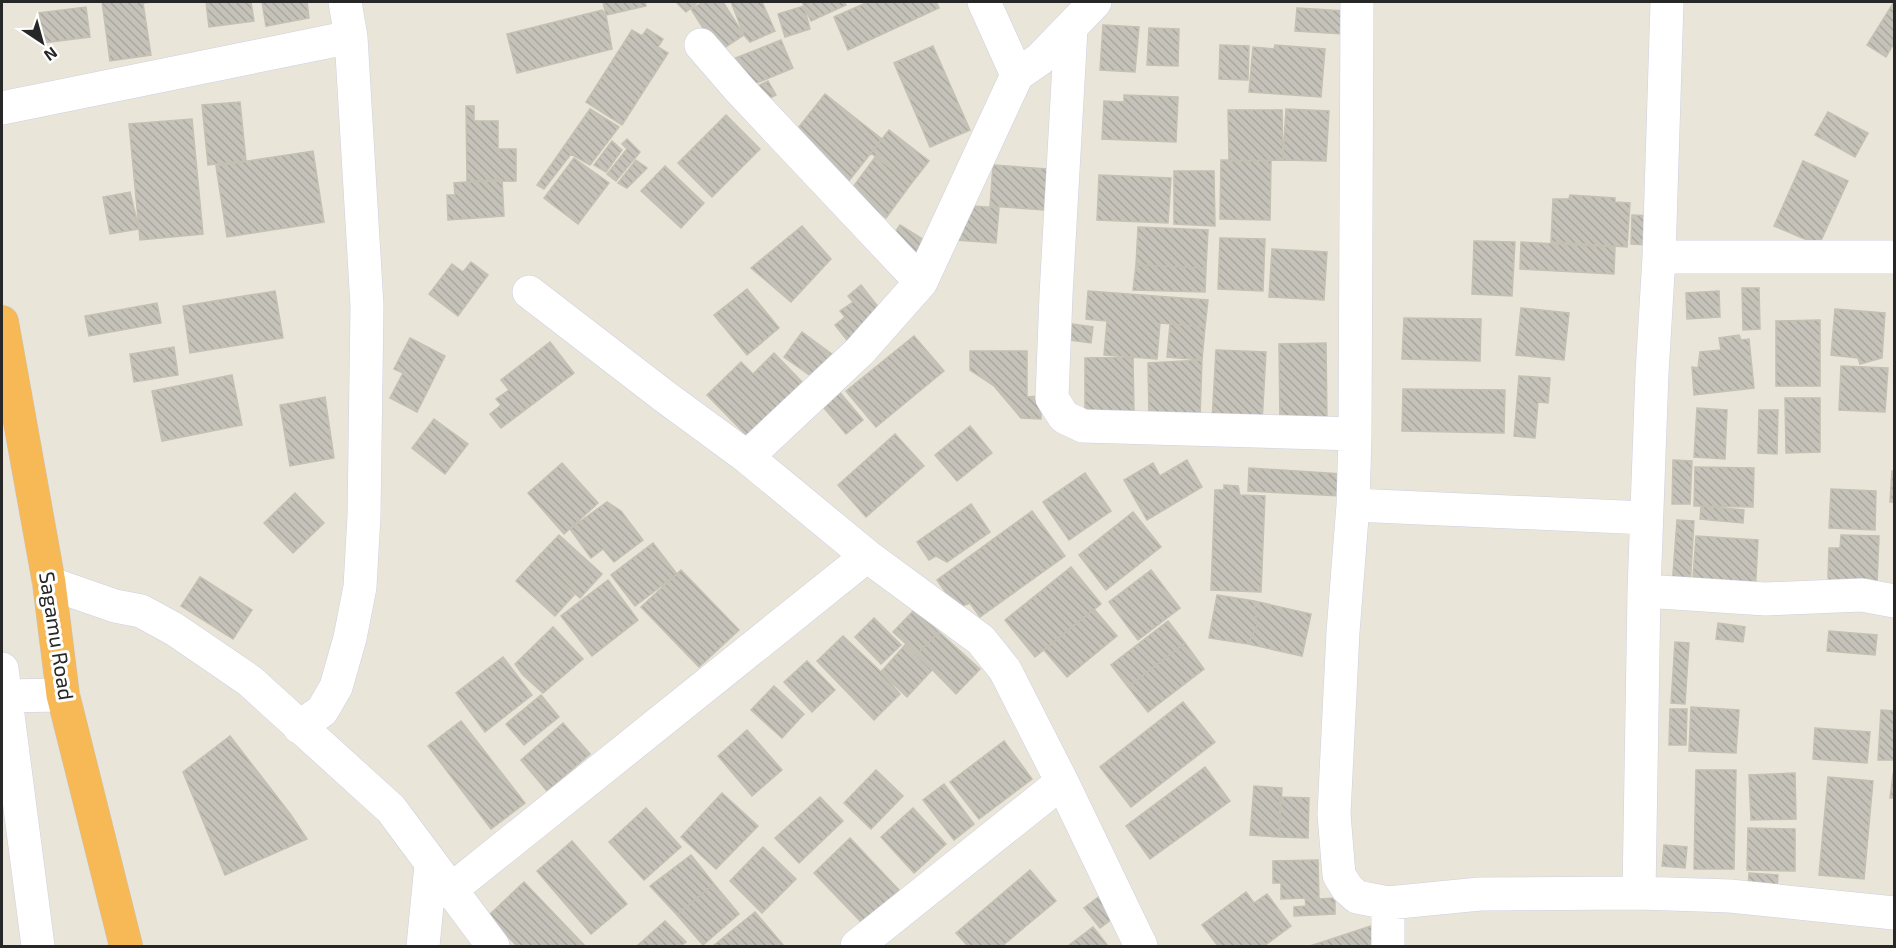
<svg xmlns="http://www.w3.org/2000/svg" width="1896" height="948" viewBox="0 0 1896 948" font-family="'Exo 2',sans-serif">
	<style>
		.building { fill: url(#building-back-hatch); stroke: #c4c1b3; stroke-width: 1.5 }
		.lines { fill: none; stroke-linecap: round; stroke-linejoin: round }
		.minor-casing { stroke: #cfcfe0; stroke-width: 34 }
		.highway-casing { stroke: #c7c7c7; stroke-width: 34 }
		.minor { stroke: #fff; stroke-width: 33 }
		.highway { stroke: #f7b856; stroke-width: 33 }
		.labels { text-anchor: middle; stroke-width: 6; stroke-linejoin: round; paint-order: stroke }
		.street-label { font-size: 21px; fill: #272727; stroke: #fff }
	</style>
	<defs>
		<pattern id="building-back-hatch" width="6" height="6" patternUnits="userSpaceOnUse" patternTransform="scale(1.5)"><rect width="6" height="6" fill="#c5c2b9"/><path d="M-1 5l2 2M0 0l6 6M5-1l2 2" fill="none" stroke="#a9a79f"/></pattern>
	</defs>
	<rect width="100%" height="100%" fill="#eae5d9"/>
	<path class="building" d="M102,2H152L143,3L151,55L110,61Z
		M206,2H251L254,21L209,27Z
		M262,2H307L309,18L266,26Z
		M603,2H645L646,6L606,15Z
		M676,2H698L686,12Z
		M703,2H723L744,35L718,52L691,9Z
		M731,2H762L775,31L750,42L744,35Z
		M802,2H844L846,5L811,21Z
		M868,2H936L939,8L848,50L834,17Z
		M1894,2V43L1886,57L1867,45Z
		M804,6L810,29L785,37L778,14Z
		M86,7L90,37L43,43L39,13Z
		M1297,8L1346,11L1344,34L1295,31Z
		M602,10L606,15L612,49L517,73L507,34Z
		M1103,25L1139,27L1135,72L1100,70Z
		M1149,28L1179,29L1178,66L1147,65Z
		M647,29L663,39L658,47L668,53L622,125L586,102L632,30L642,36Z
		M781,40L793,68L740,90L728,61Z
		M1220,45L1249,46L1248,80L1219,79Z
		M1275,45L1325,49L1321,97L1249,92L1253,47L1274,49Z
		M933,46L970,130L930,147L894,63Z
		M768,81L776,95L759,104L749,90Z
		M825,94L882,139L848,182L791,137Z
		M1124,95L1178,97L1176,142L1102,139L1104,101L1124,102Z
		M240,102L246,161L208,165L202,105Z
		M466,106H474V121H498V149H516V181L467,182Z
		M590,109L619,127L590,165L571,154L544,189L537,185Z
		M1286,109L1329,111L1326,161L1283,160Z
		M1228,110H1282L1283,160L1229,161Z
		M1828,112L1868,133L1855,157L1815,135Z
		M726,115L760,149L712,197L678,163Z
		M192,119L203,234L140,240L129,124Z
		M889,130L929,161L911,184L871,153Z
		M627,139L640,152L616,181L607,174L627,149L622,144Z
		M612,141L622,150L606,172L594,165Z
		M313,151L324,222L227,237L216,166Z
		M876,156L911,184L886,218L850,191Z
		M574,158L609,183L578,224L544,198Z
		M636,160L647,168L627,188L618,183Z
		M1221,160L1271,161L1270,220L1220,219Z
		M1803,161L1848,181L1819,245L1774,226Z
		M993,165L1047,169L1044,210L990,206Z
		M665,166L704,203L681,228L641,191Z
		M1174,171H1214L1215,226L1174,224Z
		M1099,175L1171,178L1168,223L1097,220Z
		M502,179L504,216L448,220L447,195H455L454,183Z
		M130,192L139,229L110,234L103,197Z
		M1570,195L1615,198V202L1630,203L1627,247L1551,242L1553,199H1569Z
		M959,205L999,208L996,243L956,240Z
		M1632,215L1653,216L1651,245L1631,244Z
		M900,225L924,240L914,255L890,240Z
		M802,226L831,259L791,302L751,268Z
		M1138,227L1208,230L1206,268L1136,265Z
		M1220,238L1265,239L1263,291L1218,289Z
		M1474,241L1515,242L1512,296L1472,294Z
		M1521,242L1615,247L1614,274L1520,269Z
		M1272,249L1327,252L1324,300L1269,297Z
		M471,262L488,275L458,316L429,294L452,264L463,272Z
		M1136,265L1206,268L1205,292L1133,290Z
		M861,285L886,317L851,345L835,325L845,317L840,311L853,302L848,296Z
		M1742,288H1759L1760,329L1743,330Z
		M747,289L779,328L747,355L714,315Z
		M275,291L283,338L190,353L183,306Z
		M1088,291L1208,300L1205,327L1160,323L1157,359L1104,355L1107,321L1086,319Z
		M1719,291L1720,317L1687,319L1686,293Z
		M157,303L161,323L89,336L85,316Z
		M1521,308L1569,313L1564,360L1516,355Z
		M1835,309L1885,313L1882,358L1860,364L1858,358L1831,355Z
		M1404,318L1481,319L1480,361L1402,359Z
		M1820,320V386H1776V321Z
		M1072,324L1093,327L1091,343L1070,340Z
		M1170,324L1205,327L1202,360L1167,357Z
		M802,332L833,355L815,379L784,357Z
		M1739,335L1741,340L1749,339L1754,388L1694,395L1692,367L1698,368L1700,352L1721,350L1719,338Z
		M914,336L944,371L876,427L846,391Z
		M410,338L445,356L417,412L390,398L403,373L394,369Z
		M550,342L574,373L501,428L490,414L501,405L496,399L509,390L501,380Z
		M1326,343L1327,421L1280,422L1279,344Z
		M174,347L178,375L134,382L130,354Z
		M1216,350L1266,352L1262,423L1212,421Z
		M970,351H1027V397L1041,396V419L1021,418L994,386L970,370Z
		M774,353L803,383L748,437L707,395L741,362L753,374Z
		M1133,357L1134,411L1085,412V358Z
		M1202,360L1200,417L1149,418L1148,363Z
		M1841,366L1888,368L1885,412L1839,410Z
		M232,375L242,425L162,441L152,391Z
		M1519,376L1550,378L1548,403L1538,402L1535,438L1514,436Z
		M837,389L863,420L846,434L820,403Z
		M1403,389L1505,390L1504,433L1402,431Z
		M325,397L334,458L290,466L280,405Z
		M1785,398H1820V452L1786,453Z
		M1697,408L1727,410L1725,459L1694,457Z
		M1759,410H1778L1777,454L1758,453Z
		M434,419L468,444L445,474L412,448Z
		M970,426L992,453L957,481L935,455Z
		M895,434L924,466L866,517L838,485Z
		M1187,460L1202,487L1147,520L1124,480L1153,463L1160,476Z
		M1673,460L1692,461L1690,504H1672Z
		M562,463L598,503L564,534L528,493Z
		M1695,467L1754,468L1753,507L1694,506Z
		M1249,468L1342,474L1341,496L1248,491Z
		M1892,471H1894V502H1890Z
		M1085,473L1111,511L1069,540L1043,502Z
		M1224,485L1238,486L1240,495L1265,496L1261,592L1211,590L1215,490H1224Z
		M1831,489L1876,491L1875,530L1829,528Z
		M295,493L324,523L293,553L264,523Z
		M607,502L621,511L643,540L614,562L603,549L591,558L570,529Z
		M971,504L990,532L947,562L936,556L929,560L917,542Z
		M1701,506L1744,510L1743,523L1700,519Z
		M1032,511L1065,556L980,617L970,603L957,608L937,580Z
		M1133,512L1161,547L1106,590L1079,555Z
		M1677,520L1694,521L1690,588L1672,587Z
		M559,535L602,574L580,598L536,559Z
		M1841,535L1879,536L1877,585L1830,584L1828,577L1829,548H1840Z
		M1696,536L1758,540L1755,595L1692,591Z
		M653,543L677,574L635,606L611,575Z
		M536,559L574,595L555,616L516,581Z
		M1071,567L1101,604L1035,657L1005,620Z
		M681,570L739,630L699,667L641,607Z
		M1151,570L1180,608L1138,640L1109,602Z
		M200,577L252,610L233,639L181,606Z
		M608,580L638,620L592,656L561,616Z
		M1217,595L1254,601L1257,626L1248,644L1209,638Z
		M1254,601L1311,614L1302,656L1248,644L1257,626Z
		M915,609L939,632L917,654L893,632Z
		M1094,609L1117,636L1067,677L1044,650Z
		M874,618L901,645L881,664L855,637Z
		M1168,621L1185,643L1128,687L1111,665Z
		M1718,623L1745,627L1743,642L1716,639Z
		M553,627L583,659L543,693L523,675L515,664Z
		M1829,631L1877,635L1875,655L1827,651Z
		M939,632L980,669L956,694L917,654Z
		M843,636L881,672L900,694L874,720L817,661Z
		M1675,642L1689,643L1685,704L1671,703Z
		M1185,643L1204,669L1148,712L1128,687Z
		M905,645L932,670L907,697L881,672Z
		M503,657L532,695L485,732L456,693Z
		M807,661L835,690L812,712L784,682Z
		M774,686L804,714L782,738L751,710Z
		M541,695L559,717L524,745L506,724Z
		M1183,702L1215,742L1131,807L1100,767Z
		M1691,707L1739,710L1736,753L1689,751Z
		M1670,709H1687L1686,745H1669Z
		M1881,710L1894,711V760H1878Z
		M461,721L525,803L491,829L428,746Z
		M563,723L590,754L547,791L521,760Z
		M1815,728L1870,732L1867,763L1813,759Z
		M747,730L782,770L752,796L718,756Z
		M230,736L291,815L307,839L225,875L183,772Z
		M1004,741L1032,779L979,819L950,782Z
		M1205,767L1230,801L1150,859L1126,826Z
		M876,770L903,796L871,829L844,803Z
		M1696,770H1736L1734,869H1694Z
		M1795,773L1796,819L1751,820L1749,775Z
		M1893,774L1894,775V798H1890Z
		M1828,777L1873,781L1864,879L1819,875Z
		M944,784L974,824L954,840L923,800Z
		M1254,786L1282,788L1279,837L1250,835Z
		M722,793L758,826L716,869L681,837Z
		M820,797L843,821L799,863L775,838Z
		M1280,797L1309,798L1308,838L1279,837Z
		M646,808L681,847L644,880L609,842Z
		M913,808L946,844L914,873L881,837Z
		M1748,828L1795,829V871L1747,870Z
		M850,838L899,890L863,924L814,873Z
		M572,841L627,904L591,934L537,871Z
		M1664,845L1687,847L1685,868L1662,866Z
		M763,847L796,879L762,913L730,881Z
		M691,855L714,884L677,915L650,886Z
		M1318,860L1319,899L1335,898V914L1294,916V907L1306,906L1305,898L1281,899V883H1273V861Z
		M1030,870L1056,901L1002,946H968L956,933Z
		M1749,873L1778,875L1777,890L1748,889Z
		M524,882L585,946H517L488,916Z
		M714,884L739,914L703,945L677,915Z
		M1246,892L1254,903L1267,894L1291,926L1264,946H1218L1202,925Z
		M1101,895L1116,916L1100,928L1084,908Z
		M755,912L784,946H713Z
		M665,921L686,942L681,946H637Z
		M1371,926L1377,946H1310Z
		M1093,927L1108,946H1068Z"/>
	<g class="lines">
		<g class="minor-casing">
			<path id="minor" d="M984,2L1017,75
				M1357,2L1355,434L1353,505L1343,632L1334,814L1339,875L1347,888L1357,897L1388,903L1480,894L1639,893L1730,896L1894,913
				M1071,29L1056,295L1052,398L1064,417L1083,426L1355,434
				M701,45L740,90L921,282L860,351L747,457
				M2,108L351,37
				M1659,257H1894
				M921,282L1017,75L1040,59L1095,2
				M529,292L664,396L747,457L867,556L981,640L1005,670L1062,782L1141,946
				M1353,505L1646,518
				M49,583L115,606L141,611L174,629L250,681L391,809L493,946
				M1644,591L1765,599L1862,595L1894,601
				M2,669L38,946
				M2,696L63,695
				M299,727L322,711L336,687L350,638L360,587L364,516L367,306L351,37L345,2
				M452,889L867,556
				M1639,893L1644,591L1652,373L1659,257L1667,2
				M1388,903V946
				M423,946L431,865
				M857,946L1062,782"/>
		</g>
		<g class="highway-casing">
			<path id="highway" d="M2,322L49,583L63,695L126,946"/>
		</g>
		<use href="#minor" class="minor"/>
		<use href="#highway" class="highway"/>
	</g>
	<g class="labels">
		<g class="street-label">
			<text transform="translate(56 636) rotate(81)" y="7">Sagamu Road</text>
		</g>
	</g>
	<rect width="1896" height="948" fill="none" stroke="#272727" stroke-width="6"/>
	<g transform="translate(42 42) rotate(144)" stroke="#ffffff" stroke-width="4.5" paint-order="stroke">
	<path d="M0-4.5L10 22L0 15L-10 22Z" fill="#272727"/>
	<text y="-9" font-size="16" font-weight="bold" text-anchor="middle" fill="#272727">N</text>
	</g>
</svg>
